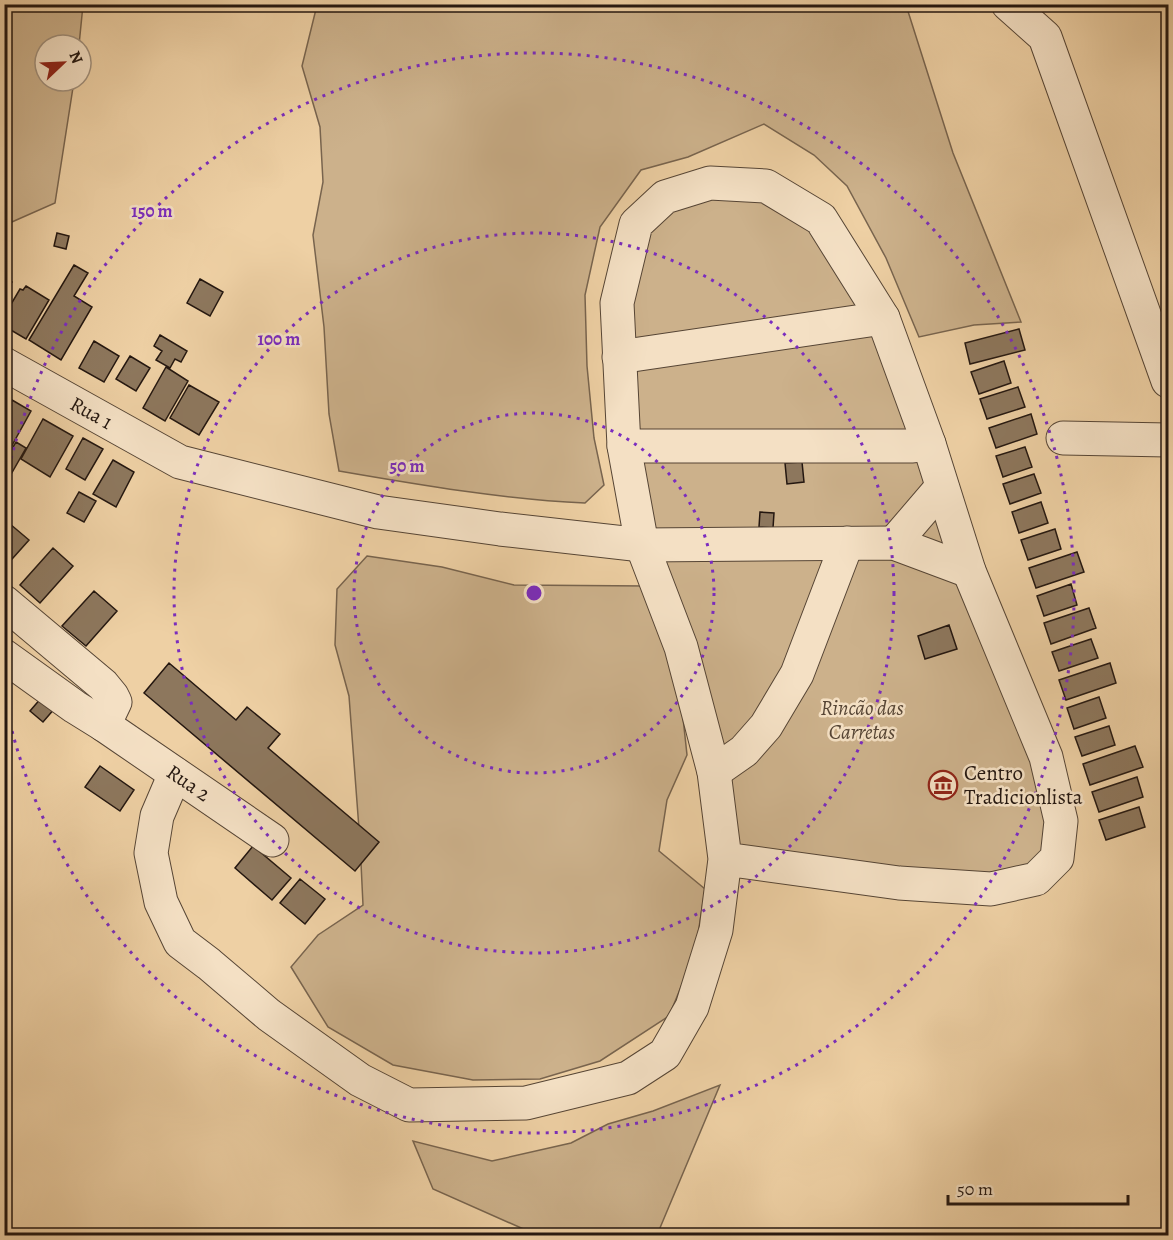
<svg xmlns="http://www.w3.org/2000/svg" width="1173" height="1240" viewBox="0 0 1173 1240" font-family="Alegreya,serif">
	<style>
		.green { fill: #ccb18b; stroke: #78644e; stroke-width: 1.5 }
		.building { fill: #8d775d; stroke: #241710; stroke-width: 1.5 }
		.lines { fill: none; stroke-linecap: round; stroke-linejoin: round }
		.minor-casing { stroke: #564535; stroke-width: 35 }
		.minor { stroke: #f4e0c4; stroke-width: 33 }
		.ring { fill: none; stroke: #7b2cbf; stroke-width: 3; stroke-dasharray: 3 6 }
		.labels { text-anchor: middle; stroke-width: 5; stroke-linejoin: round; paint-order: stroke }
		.street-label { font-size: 21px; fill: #241710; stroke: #f4e0c4 }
		.park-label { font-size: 21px; font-style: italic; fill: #564535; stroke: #f4e0c4 }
		.poi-label { font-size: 21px; fill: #241710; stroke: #f4e0c4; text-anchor: start }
		.centre { fill: #7b2cbf; stroke: #f4e0c4; stroke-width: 3 }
		.ring-label { font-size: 18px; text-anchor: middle; font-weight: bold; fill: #7b2cbf; stroke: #f4e0c4; stroke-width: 5; stroke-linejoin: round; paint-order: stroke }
	</style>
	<rect width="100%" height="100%" fill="#eed0a4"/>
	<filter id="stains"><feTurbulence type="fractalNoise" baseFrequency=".00333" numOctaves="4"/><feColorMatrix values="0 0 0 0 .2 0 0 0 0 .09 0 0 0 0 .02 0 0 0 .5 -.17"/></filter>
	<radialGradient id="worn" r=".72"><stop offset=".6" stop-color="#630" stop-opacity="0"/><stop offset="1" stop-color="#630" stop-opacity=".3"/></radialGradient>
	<path class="green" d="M5,4L83,5L79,45H45V81H74L55,203L5,225Z
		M317,5H906L953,153L1021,322L974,325L919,337L886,258L847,186L814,155L764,124L688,157L641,170L600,227L585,295L587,366L594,438L604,485L585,503C502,499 420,485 339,471L329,414L324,327L313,235L323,182L320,127L302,66Z
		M710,183L821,219L883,318L1061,821L1036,879L725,859L624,446L636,224Z
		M367,556L442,567L514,585L647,586L679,681L687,755L667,800L659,851L705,889L695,953L669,1016L600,1061L540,1079L473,1080L393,1065L328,1027L291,967L318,935L363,905L360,842L349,696L335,645L337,589Z
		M720,1085L657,1235H537L433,1189L413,1141L492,1161L571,1143L608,1124L653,1111Z"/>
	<path class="building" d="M57,233L69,236L66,249L54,246Z
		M74,265L88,273L74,296L92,307L61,360L29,340Z
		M4,278L12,282L4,294Z
		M200,279L223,292L210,316L187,303Z
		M26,286L49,300L26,339L4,326V316L20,289L23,290Z
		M1019,329L1025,350L970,364L965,343Z
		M160,335L187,351L181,362L175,359L170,368L156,360L162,351L154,346Z
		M94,341L119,356L104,382L79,368Z
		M130,356L150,368L136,391L116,379Z
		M1004,361L1011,383L979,394L971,372Z
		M166,367L188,381L165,421L143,408Z
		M189,385L219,402L199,435L170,418Z
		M1018,387L1025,407L987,419L980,399Z
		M12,400L31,411L5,458L4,414Z
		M1031,414L1037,434L996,448L989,428Z
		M43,419L73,436L50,477L21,459Z
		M83,438L103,449L85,480L66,469Z
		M16,442L26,448L10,476L4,473V462Z
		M1025,447L1032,467L1003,477L996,456Z
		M113,460L134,472L116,507L93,494Z
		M802,462L804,482L787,484L785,463Z
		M1034,474L1041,493L1010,504L1003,484Z
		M79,492L96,501L84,522L67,513Z
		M1041,502L1048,523L1019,533L1012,512Z
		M760,512L774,513L773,528L759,527Z
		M10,524L29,540L4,568V529Z
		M1055,529L1061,549L1028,560L1021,540Z
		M53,548L73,566L40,603L20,585Z
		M1077,552L1084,572L1036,588L1029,568Z
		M1071,584L1077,605L1044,616L1037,596Z
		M94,591L117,611L86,646L62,626Z
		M1089,608L1096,628L1051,644L1044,623Z
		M949,625L957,649L925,659L918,636Z
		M1091,639L1098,658L1059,671L1052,652Z
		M169,663L236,720L247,707L280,734L268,748L379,842L355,871L144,693Z
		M1110,663L1116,683L1066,700L1059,680Z
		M42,697L55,708L43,722L30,711Z
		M1099,697L1106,718L1074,729L1067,708Z
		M1109,726L1115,745L1082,756L1075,737Z
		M1135,746L1143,767L1090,785L1083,764Z
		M100,766L134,790L120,811L85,787Z
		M1137,777L1143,797L1099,812L1092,792Z
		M1139,807L1145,827L1106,840L1099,820Z
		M253,846L291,878L272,900L235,868Z
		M300,879L325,899L305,924L280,903Z"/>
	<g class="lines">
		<g class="minor-casing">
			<g id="minor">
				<path d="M1008,4L1045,37L1168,381"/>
				<path d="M619,357L883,318"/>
				<path id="s1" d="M4,364L180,462L378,512L500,529L642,545L894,543L969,571"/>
				<path d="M1063,438L1168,440"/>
				<path d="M624,446H911L929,444"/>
				<path d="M894,543L942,487"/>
				<path id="s2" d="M4,602L103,685L112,696L115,702L104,725L272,840"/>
				<path d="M4,656L75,707L104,725"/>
				<path d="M714,772L744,751L766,726L797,674L847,543"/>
				<path d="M175,774L157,816L151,853L161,902L180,942L209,964L269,1015L360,1080L409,1105L526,1103L628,1078L665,1054L692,1007L716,930L725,859L714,772L681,647L642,545L624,446L617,303L636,224L665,197L710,183L766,186L821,219L883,318L929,444L969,571L1046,757L1061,821L1057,858L1036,879L991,889L899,883L725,859"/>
			</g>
		</g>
		<use href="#minor" class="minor"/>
	</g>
	<g class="ring">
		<circle cx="534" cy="593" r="180"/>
		<circle cx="534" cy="593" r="360"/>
		<path d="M5 485A540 540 0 1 1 5 701"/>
	</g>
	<defs>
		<g id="museum-ring" transform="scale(1.5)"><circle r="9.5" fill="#f4e0c4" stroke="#8f2418" stroke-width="1.5"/><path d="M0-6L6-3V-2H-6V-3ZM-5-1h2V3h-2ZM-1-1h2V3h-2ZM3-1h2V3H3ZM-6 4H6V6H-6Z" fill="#8f2418"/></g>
	</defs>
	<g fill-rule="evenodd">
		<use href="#museum-ring" x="943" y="785"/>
	</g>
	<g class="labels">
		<g class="street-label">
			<text dy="7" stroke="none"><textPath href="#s1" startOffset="100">Rua 1</textPath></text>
			<text dy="7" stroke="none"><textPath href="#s2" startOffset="278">Rua 2</textPath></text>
		</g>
		<g class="park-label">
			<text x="862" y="715">Rincão das<tspan x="862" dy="24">Carretas</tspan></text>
		</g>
		<g class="poi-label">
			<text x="964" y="780">Centro<tspan x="964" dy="24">Tradicionlista</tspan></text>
		</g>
	</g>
	<circle cx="534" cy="593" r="9" class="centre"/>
	<g class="ring-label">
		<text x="152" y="217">150 m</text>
		<text x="279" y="345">100 m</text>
		<text x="407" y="472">50 m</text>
	</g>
	<rect width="1173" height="1240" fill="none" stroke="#eed0a4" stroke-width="24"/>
	<rect x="6" y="6" width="1161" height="1228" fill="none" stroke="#241710" stroke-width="3"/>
	<rect x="12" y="12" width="1149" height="1216" fill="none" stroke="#241710" stroke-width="1.5"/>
	<g transform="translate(63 63) rotate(67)"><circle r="28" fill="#f4e0c4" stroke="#a1907c" stroke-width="1.5"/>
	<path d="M0-4.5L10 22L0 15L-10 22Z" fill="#8f2418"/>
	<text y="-9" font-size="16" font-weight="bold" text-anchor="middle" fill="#241710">N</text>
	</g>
	<path d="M948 1195v9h180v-9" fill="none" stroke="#241710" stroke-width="3"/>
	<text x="957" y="1195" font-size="18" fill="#241710" stroke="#f4e0c4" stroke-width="4.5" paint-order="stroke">50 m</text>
	<rect width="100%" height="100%" filter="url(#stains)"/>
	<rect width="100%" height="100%" fill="url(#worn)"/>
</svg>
